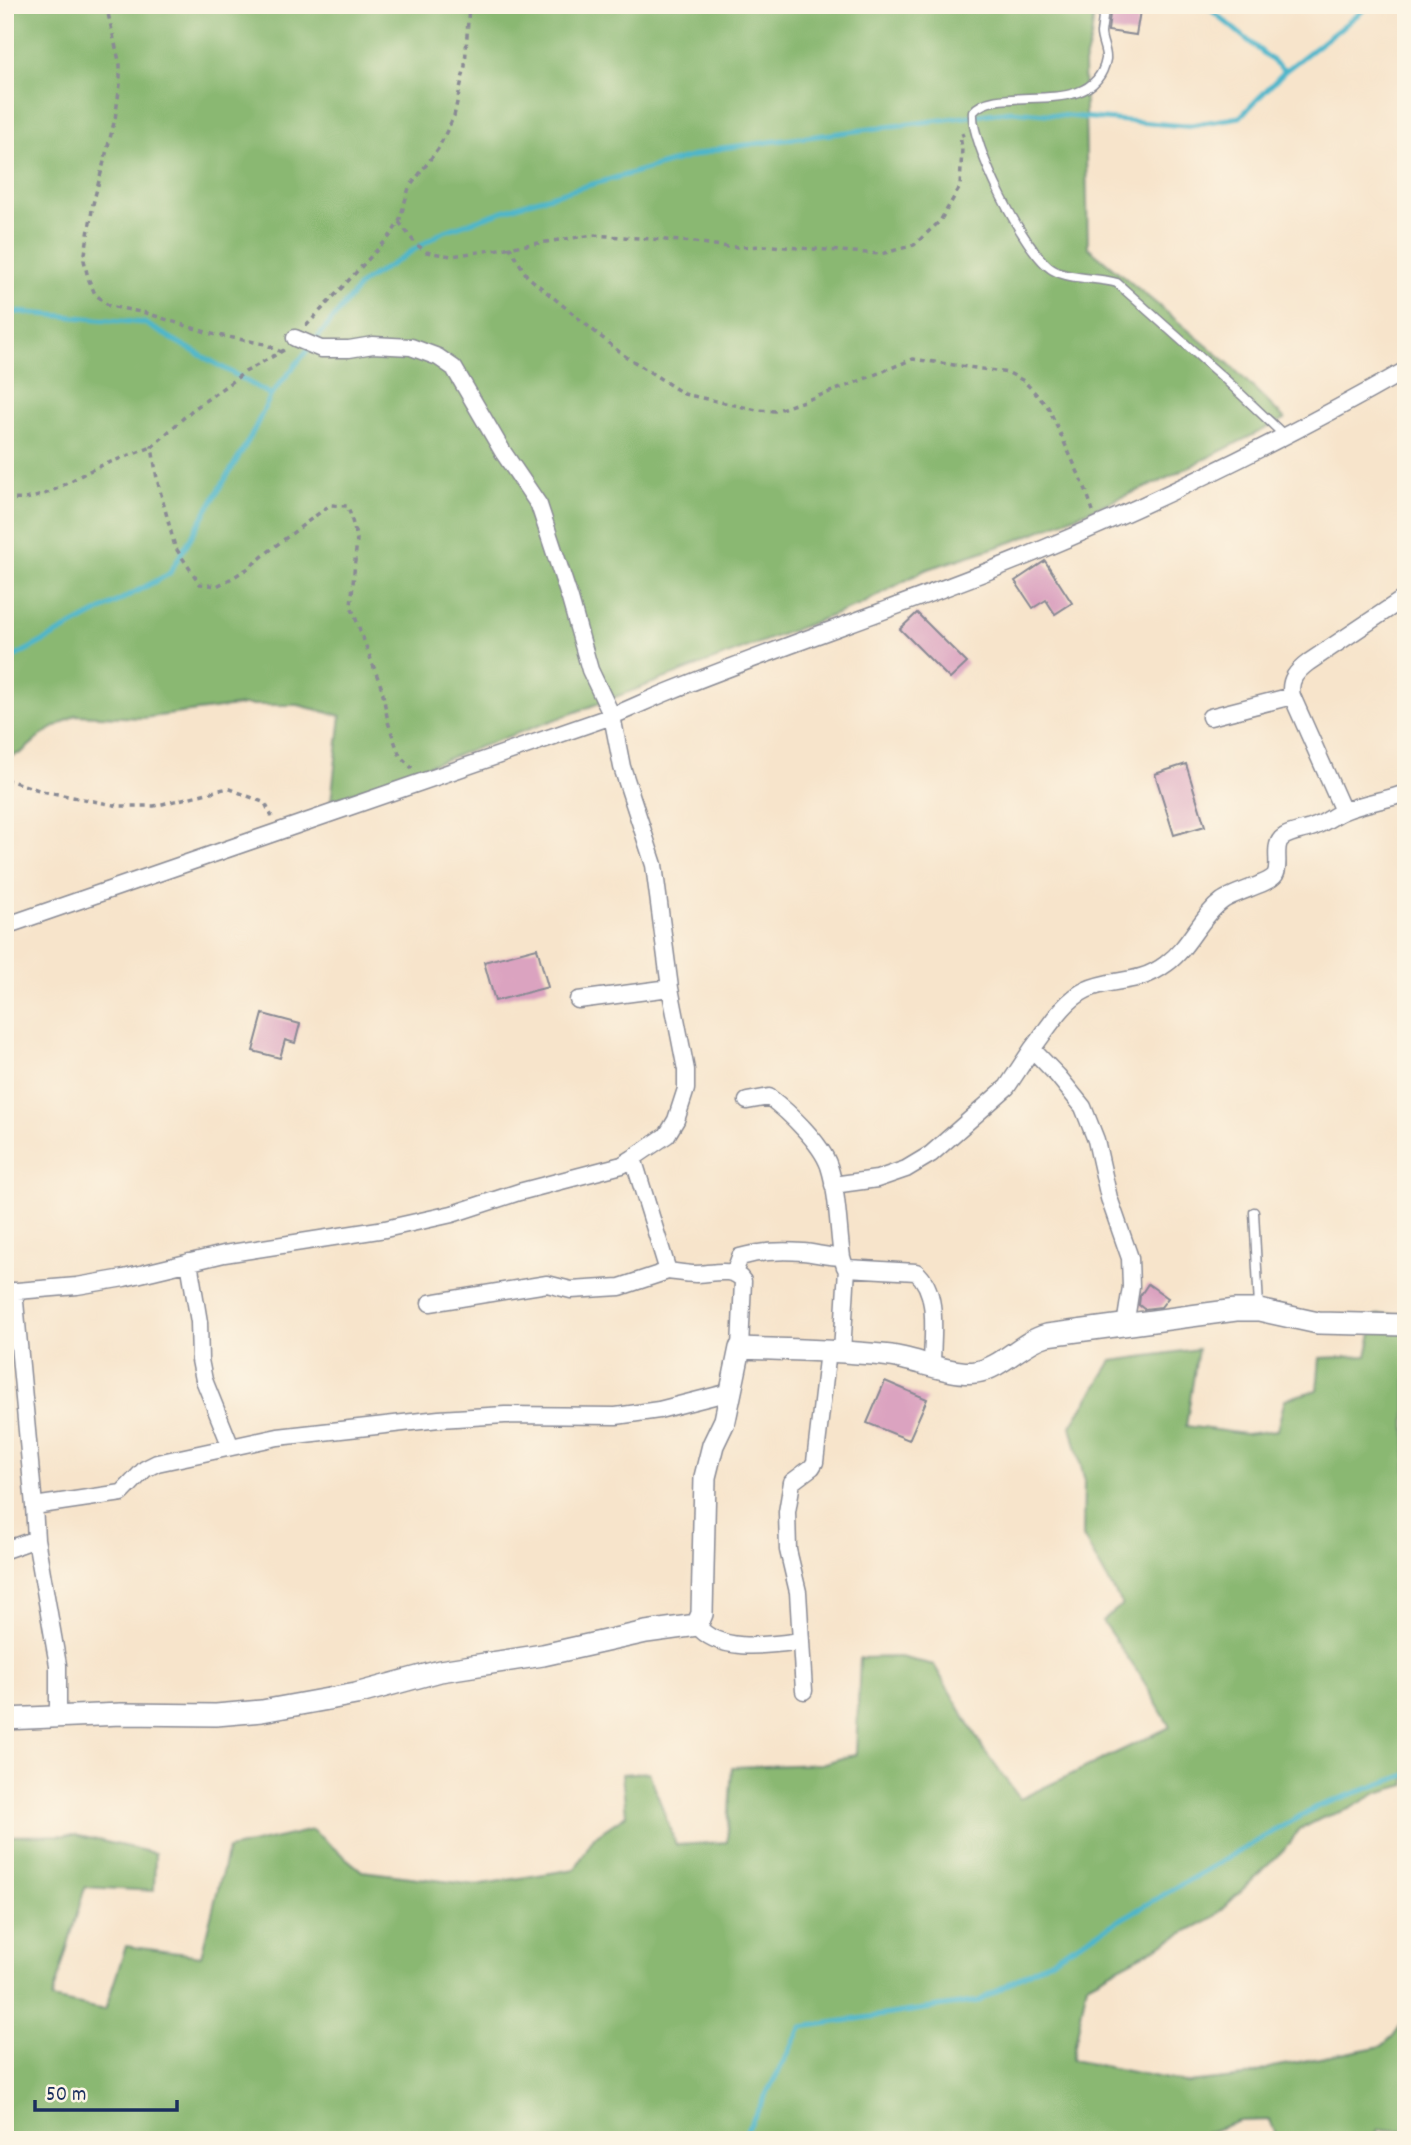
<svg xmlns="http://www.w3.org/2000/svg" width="1411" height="2145" viewBox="0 0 1411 2145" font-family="Dekko,sans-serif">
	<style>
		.forest { fill: #8ab872; stroke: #527468; stroke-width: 2 }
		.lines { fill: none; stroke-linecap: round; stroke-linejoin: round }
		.stream { stroke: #4db6cb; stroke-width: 5 }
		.building { fill: #dba3c0 }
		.service-casing { stroke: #898a94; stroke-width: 11 }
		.minor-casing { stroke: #898a94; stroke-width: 19 }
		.tertiary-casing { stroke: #898a94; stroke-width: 24 }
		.path { stroke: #898a94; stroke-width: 3.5; stroke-dasharray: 5 5; stroke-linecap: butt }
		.service { stroke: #fff; stroke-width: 8 }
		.minor { stroke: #fff; stroke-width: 16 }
		.tertiary { stroke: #fff; stroke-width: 21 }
	</style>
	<rect width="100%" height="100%" fill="#fcf5e5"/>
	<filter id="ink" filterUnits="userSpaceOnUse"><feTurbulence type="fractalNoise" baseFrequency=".0143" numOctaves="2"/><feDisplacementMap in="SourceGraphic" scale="14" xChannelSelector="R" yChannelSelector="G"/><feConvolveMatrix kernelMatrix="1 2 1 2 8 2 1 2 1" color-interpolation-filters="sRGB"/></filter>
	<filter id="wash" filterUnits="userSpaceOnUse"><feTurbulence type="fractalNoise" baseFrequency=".00686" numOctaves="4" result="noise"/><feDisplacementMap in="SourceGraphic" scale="28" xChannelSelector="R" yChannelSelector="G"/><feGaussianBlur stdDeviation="1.57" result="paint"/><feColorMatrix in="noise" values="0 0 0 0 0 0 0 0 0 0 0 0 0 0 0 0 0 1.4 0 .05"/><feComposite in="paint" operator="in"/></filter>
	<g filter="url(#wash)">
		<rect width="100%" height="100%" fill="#f7e4cb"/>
		<path class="forest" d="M5,5H1095L1091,39L1084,64L1088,247L1229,364L1285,419L1159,482L1012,542L925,570L860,605L573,713L331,801L341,716L298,705H244L143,718L76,715L43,734L21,753L5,758Z
			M1406,1314V1785L1377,1793L1349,1809L1322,1818L1297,1831L1290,1844L1214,1917L1087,1984L1072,2060L1188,2083L1243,2077L1273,2067L1382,2046L1393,2036L1406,2018V2131L1378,2129L1375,2140H1278L1270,2120L1239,2121L1187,2140H5V1836L75,1835L155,1853L154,1891L85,1887L52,1999L105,2010L126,1946L201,1956L228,1849L312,1830L362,1871L476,1885L575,1869L594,1837L626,1815L622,1774L649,1772L676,1845L727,1842L732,1767L821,1764L856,1754L860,1658L900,1657L934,1665L984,1750L1020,1799L1170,1727L1141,1677L1102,1621L1122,1605L1083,1537L1084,1478L1071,1426L1112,1361L1198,1349L1186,1426L1245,1434L1277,1430L1285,1399L1317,1390L1320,1358L1367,1356L1376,1315Z"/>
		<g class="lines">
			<path class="stream" d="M1205,5L1285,71
				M5,311L144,323L271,395
				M5,658L10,659L169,574L251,436L271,395L362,283L442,232L529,202L722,148L1011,111L1185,126L1240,117L1285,71L1365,9L1376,5
				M742,2140L802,2027L979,2001L1316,1807L1406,1775"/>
		</g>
		<g id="blocks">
			<path class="building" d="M1111,5H1141L1136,35L1108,31Z
				M1045,561L1072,603L1055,614L1046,600L1033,608L1015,581Z
				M917,613L967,663L950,679L900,629Z
				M1186,764L1205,826L1174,835L1155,774Z
				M537,948L548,987L495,1001L484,962Z
				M263,1014L300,1024L295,1043L285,1040L280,1058L253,1051Z
				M1148,1284L1168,1298L1161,1307L1144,1309L1139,1305L1140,1296Z
				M885,1381L927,1399L909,1440L867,1423Z"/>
		</g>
	</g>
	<g filter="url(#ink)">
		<use href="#blocks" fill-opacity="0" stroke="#898a94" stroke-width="2"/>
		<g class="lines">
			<g class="service-casing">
				<path id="service" d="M1104,5C1104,14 1102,24 1101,33C1101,41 1107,51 1106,59C1095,122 997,81 973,112C970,143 1025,254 1053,270C1071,280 1097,277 1117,283L1227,381L1284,435
					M1254,1212L1259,1307"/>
			</g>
			<g class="minor-casing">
				<path id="minor" d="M1210,717L1292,696
					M1343,811L1292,696C1288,680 1297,671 1309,662L1406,597
					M5,926L612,716L590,670L570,599L539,505L503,452L454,368L438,357L411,347L373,345L349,349H321L295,338
					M578,1000L670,988
					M747,1101L769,1097C789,1112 821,1143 829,1166C838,1194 838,1228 842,1257
					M633,1158L667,1135L676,1120L686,1089V1070L670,988L654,865L622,767L612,716C632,708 650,699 670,691C789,643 912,603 1031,554C1159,501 1285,439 1406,370
					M833,1185L877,1179L906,1169L931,1154L1007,1087L1032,1049
					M189,1262L199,1322L200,1360L204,1380L231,1447
					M734,1273L740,1257C761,1251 781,1250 803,1252C816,1253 828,1257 842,1257L845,1267
					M14,1291L34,1506
					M5,1292L77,1286L124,1278L224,1254L385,1229L452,1214L519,1192L622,1165L633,1158L668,1271C677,1272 686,1274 696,1274C710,1274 734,1266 743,1281L740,1348
					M430,1303L547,1284L571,1290L620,1287L668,1271
					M1125,1326L1131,1287L1130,1258L1109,1198L1096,1140L1083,1107L1058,1076L1032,1049C1047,1030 1063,1001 1086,990C1113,977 1137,986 1166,964C1190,947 1199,918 1222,901C1234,892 1269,884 1275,875C1281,865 1273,848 1281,839C1289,831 1306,831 1316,826C1326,822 1334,815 1344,811C1364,803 1386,800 1406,793
					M842,1352L847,1268L916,1272C940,1292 932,1336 932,1365
					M5,1550L36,1539
					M697,1625C718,1654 770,1645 801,1641
					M804,1691L798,1592L788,1550L787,1512L792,1482L812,1467L815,1462L828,1351
					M58,1715V1665L36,1539L34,1506L122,1493L145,1469L157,1463L278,1437L439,1419L505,1415L616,1416L659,1410L730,1392"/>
			</g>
			<g class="tertiary-casing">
				<path id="tertiary" d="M5,1719L121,1714L216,1715L262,1711L356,1694L440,1671L543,1655L646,1632L697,1625L702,1614L705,1477L713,1445L725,1420L740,1348C790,1350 841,1350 891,1356C914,1359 955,1376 976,1372C1002,1368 1021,1342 1047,1335L1236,1310H1259L1318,1323L1406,1325"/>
			</g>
			<path class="path" d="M106,5L120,65V85L115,119L93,204L84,260L88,278L95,294L109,306L146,313L212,334L265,344L281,352
				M399,222L415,243L426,252L452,256L593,235L695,242L728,247L772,246L881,254L914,245L940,221L960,187L962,148L960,136L964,134
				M509,246L527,276L622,354L684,394L757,410L775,411L847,386L913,359L1009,373L1024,381L1048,407L1086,490L1093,511
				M306,326L390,236L399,222L409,188L438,149L454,116L465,66L469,5
				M284,350L245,372L191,411L152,447L157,479L175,547L200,584L217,586L232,578L247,569L274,547L330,505L348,506L357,539L351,606L382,689L388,722L394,740L400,756L412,768
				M5,498C40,505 66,481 96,468C114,460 134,454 152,447
				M5,779L42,791L119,806H154L228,788L265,803L272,817"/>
			<use href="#service" class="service"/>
			<use href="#minor" class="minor"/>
			<use href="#tertiary" class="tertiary"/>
		</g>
	</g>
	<rect width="1411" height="2145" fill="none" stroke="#fcf5e5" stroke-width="28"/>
	<path d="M35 2100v10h142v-10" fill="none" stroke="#1b2f5e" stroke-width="3.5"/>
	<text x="46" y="2100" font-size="21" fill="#1b2f5e" stroke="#fcf5e5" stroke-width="5" paint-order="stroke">50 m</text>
</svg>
